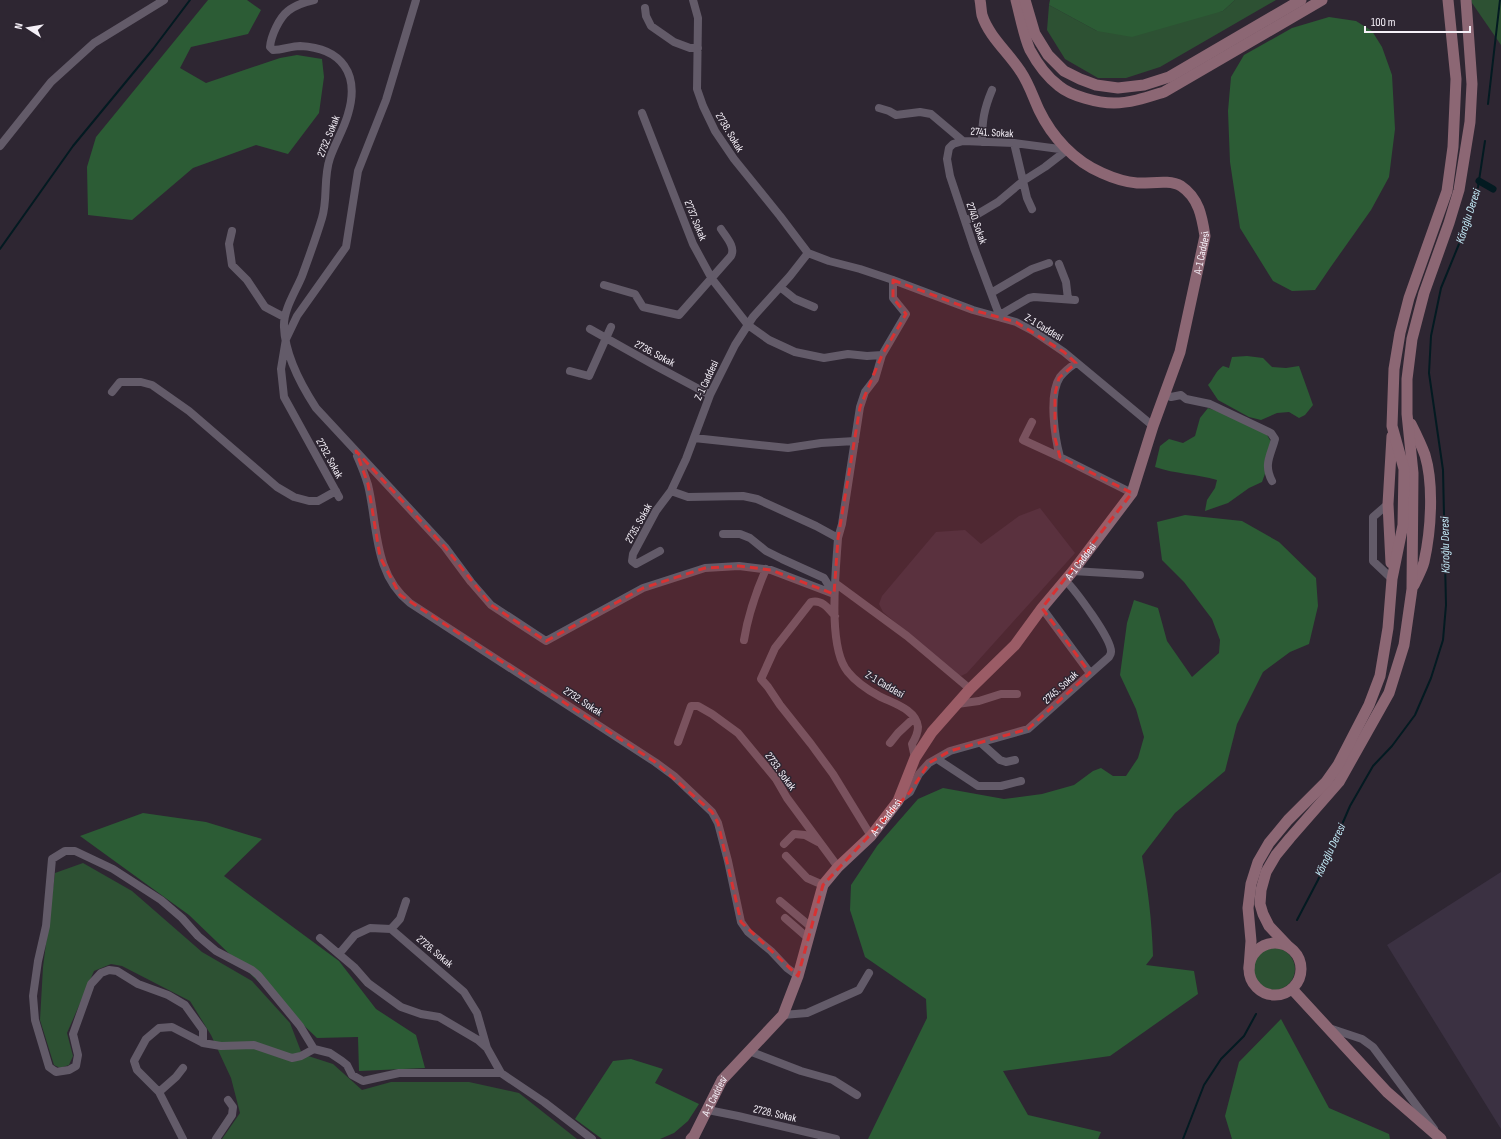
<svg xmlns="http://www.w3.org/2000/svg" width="1501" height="1139" viewBox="0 0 1501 1139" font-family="'Sofia Sans Condensed',sans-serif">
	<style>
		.built { fill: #3b3142 }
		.green { fill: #2d5133 }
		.forest { fill: #2c5c35 }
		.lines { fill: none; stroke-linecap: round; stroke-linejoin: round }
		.stream { stroke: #031a21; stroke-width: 2 }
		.canal { stroke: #031a21; stroke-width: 7 }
		.minor { stroke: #635b69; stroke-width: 8 }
		.secondary { stroke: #8c6774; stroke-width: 11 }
		.marked { fill: #d83232; fill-opacity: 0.2; stroke: #d83232; stroke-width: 3; stroke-dasharray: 8 5; stroke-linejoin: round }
		.labels { text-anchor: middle; stroke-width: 3; stroke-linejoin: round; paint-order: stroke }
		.street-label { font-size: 11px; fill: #f5f0f8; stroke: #2e2632 }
		.water-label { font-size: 12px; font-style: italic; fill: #c3ebf8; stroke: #2e2632 }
	</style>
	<rect width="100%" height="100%" fill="#2e2632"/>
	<path class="built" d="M1040,508L1075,553L967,673L961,676L956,674L883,612L879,604L882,596L936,532L965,530L981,544L1019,516Z
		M1501,872V1129L1387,945Z"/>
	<path class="green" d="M1235,0H1276L1160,67L1126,78H1098L1065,59L1047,30L1049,5L1097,31L1223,11Z
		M1471,0H1501V45L1472,3Z
		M83,863L132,891L202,952L252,981L290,1023L302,1054L333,1064L362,1090L391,1082H469L519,1093L577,1139H222L240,1113L231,1078L211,1035L190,1001L122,966L111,964L94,971L67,1033L73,1056L69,1065L60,1068L54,1065L40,1020L43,967L55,873Z
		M1253 969a21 21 0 1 1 42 0a21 21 0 1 1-42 0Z"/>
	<path class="forest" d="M208,0H247L261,10L248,34L191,47L180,68L206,83L280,58L297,55L322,59L324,77L319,113L288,154L256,145L193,168L132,220L88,215L87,167L96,137Z
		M1050,0H1235L1223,11L1132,37L1097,31L1049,5Z
		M1329,17L1356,21L1372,31L1382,47L1392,75L1395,129L1389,177L1371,210L1330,268L1315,290L1292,291L1273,281L1240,228L1230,162L1228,111L1231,77L1244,55L1292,28Z
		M1247,356L1263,358L1272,367L1286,368L1299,366L1313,405L1305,415L1299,418L1289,412L1277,413L1261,420L1249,417L1218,400L1208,385C1215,377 1214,373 1223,366L1229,368L1232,357Z
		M1208,408L1220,412L1266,433L1271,442L1265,459L1266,471L1262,482L1249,488L1228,503L1205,511L1207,500L1215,488L1217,480C1197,474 1175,474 1155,467L1160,446L1169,439L1183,443L1195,436L1200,418Z
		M1185,515L1242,521L1279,542L1316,578L1318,606L1309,644L1290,652L1263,672L1237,724L1225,771L1175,813L1142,856C1148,889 1152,922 1153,956L1146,965L1194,971L1198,994L1110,1056L1003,1071L1028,1115L1101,1132L1098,1139H868L927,1018L926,999L865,957L850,910L851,885L877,846L918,799L943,788L1004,799L1042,794L1074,785L1093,771L1101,768L1113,776H1126L1138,758L1144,737L1136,709L1120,675L1127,623L1134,600L1158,608L1167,641L1192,677L1219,653L1220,640L1212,619L1184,582L1162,560L1157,522Z
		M143,813L206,822L262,839L224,876L339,961L376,1009L416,1035L425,1068L359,1071L358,1037L317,1038L189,915L80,836Z
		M1281,1019L1329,1108L1389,1134L1390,1139H1232L1225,1116L1239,1062Z
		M631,1059L663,1069L655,1083L699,1104L688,1121L674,1133L660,1139H602L575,1119L613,1061Z"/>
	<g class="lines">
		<path class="stream" d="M1488,104L1500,0
			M0,249L73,146L153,49L190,0
			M1297,920L1318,880L1350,806L1373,766L1392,746L1415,715L1431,678L1443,640L1446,605L1443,470L1429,373L1431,336L1441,288L1459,244L1478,187L1485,141
			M1183,1139L1204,1085L1221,1059L1244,1036L1256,1014"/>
		<path class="canal" d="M1479,181L1493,189"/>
		<path class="minor" d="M314,0C305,2 295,5 288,11C279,18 271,36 270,47L273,50C283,50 291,46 300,46C342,48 360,74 348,114C344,129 335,143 330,158C323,178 328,199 322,218C316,238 309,257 302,276C296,291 283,310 284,327C285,355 301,385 316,408L445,547L471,582L491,605L546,641L643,588L705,568L739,566L771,570L834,594
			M693,0L698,18L697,89L703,106L715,131L734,159L780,216L808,253
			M645,8L646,16L651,26L674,42L690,48H698
			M879,108L889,111L896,115L920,112L931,114L963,141
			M642,113L693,244L712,279L748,325L769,340L795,352L824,358L848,354L867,356L882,355L906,314L893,298V280
			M982,142C982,121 984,109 992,90
			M1014,143L1027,198L1032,209
			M0,146L51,82L94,43L164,0
			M966,221L998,202L1023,181L1045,167L1067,150
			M232,231L229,244L232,265L247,280L265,307L284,317
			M1059,264L1066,282L1068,299
			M604,285L635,294L643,307L679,315L731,256C736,247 726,237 721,229
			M780,287L795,299L814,307
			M991,293L1032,269L1049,263
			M1000,315L1029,298L1034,297L1075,300
			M1000,317L974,248L950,176L947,159L949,148L953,144L963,141L1014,143L1067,150
			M590,329L654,365L710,395
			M1076,363C1070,367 1064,372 1060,377C1048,395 1055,438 1060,457L1132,493
			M570,371L589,376L611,327
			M112,392L120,382H141L152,385L189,411L277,487L294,497L309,501H318L336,491
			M1164,394L1171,397L1181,395L1186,399L1210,404L1271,433L1275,439C1271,455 1263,464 1272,481
			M1032,422L1023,440L1060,457
			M694,438L788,448L821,443L855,441
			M357,456C361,465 365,475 368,485C378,526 373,573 410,603L655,762L674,776L712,812L718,823L728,861L741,922L748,932L771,951L787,968L798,976
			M671,491L688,497L743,496L757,499L816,526L838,538C836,570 827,648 848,672C856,682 868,690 879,696C892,703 916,709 918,727C918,734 915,739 912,744L915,758
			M339,497L284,397L281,369L286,339L297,316L346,247L358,171L386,100L416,0
			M1388,504L1373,517V561L1392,579
			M723,534H740L750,538L766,551L782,559L824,578L834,594
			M838,538L842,524L860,407L865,392L875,379L882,355
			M660,551L636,564L632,561L633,554L656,511L671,491L686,459L710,395L735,345L753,317L790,276L808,253L829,261L860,269L893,280L973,310L1016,322L1033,331L1064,352L1153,426
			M1073,571L1140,575
			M835,583L907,636L970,689
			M1042,608L1090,673
			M835,616C829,609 822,599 811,602L775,648L761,679L768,687L780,705L811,744L833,774L871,836
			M744,640C748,615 756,592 766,569
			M957,704L979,701L1001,694H1017
			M678,742L691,706H698L712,714L738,733L776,779L787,798L838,867
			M890,743L898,733L914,718
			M981,743L1000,760L1006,762L1015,760
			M937,759L978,786H1001L1021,781
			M899,800L910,792L919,774L929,763L950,751L1028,729L1109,657C1110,655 1111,654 1111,652C1112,639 1075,590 1065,580
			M784,844L794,834L805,835L818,842
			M786,856L807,878L823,885
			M780,901L811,927
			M785,918L808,938
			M391,929L400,919L406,901
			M320,938L354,967L368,983L401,1007L421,1014L439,1017L478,1040L487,1048L501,1073L544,1102L592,1139
			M339,954L355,935L370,928L391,929L464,992L477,1013L487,1048
			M783,1015L807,1013L859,990L869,973
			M1329,1028L1362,1039L1373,1047L1434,1129
			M203,1043V1030L185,1005L168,995L138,984L117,971L109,970L101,973L91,984L73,1034L78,1055L76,1066L69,1070L56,1072L49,1067L35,1020L33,996L38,961L46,926L52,859L65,851H75L113,869L161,900L182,918L198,936L216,951L252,970L258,975L300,1026L314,1049
			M749,1051L801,1071L833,1080L857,1095
			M159,1092L176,1077L183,1068
			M708,1110L738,1116L836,1139
			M183,1139L159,1092L137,1070L134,1061L146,1039L159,1028L172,1027L203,1043L221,1046L254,1045L292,1058L301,1056L314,1049L330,1053L342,1061L347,1065L352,1075L363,1081L399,1073H501
			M216,1139L232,1115L233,1107L228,1100"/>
		<g class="secondary">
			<path d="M1016,0C1020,15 1024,37 1030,50C1037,63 1047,77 1059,86C1071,96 1098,103 1114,103C1131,103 1148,97 1164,92L1322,0"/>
			<path d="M1025,0L1035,34L1048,55L1064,71L1080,79L1096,85L1118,88L1144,85L1169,77L1301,0"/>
			<path d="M1411,424C1416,434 1421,444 1425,455C1434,485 1431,531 1424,562C1422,570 1417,578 1414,585"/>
			<path d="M1391,563L1388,504L1392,436"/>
			<circle cx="1275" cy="969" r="26"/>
			<path d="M1288,946L1269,926L1263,914L1260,904L1261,890L1266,872L1276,855L1290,838L1339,782L1389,693L1404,645L1412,589L1413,473L1407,414V379L1412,339L1424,293L1449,223L1459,190L1470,122L1472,84L1466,0"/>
			<path d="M1249,968L1251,941L1248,908L1251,884L1258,862L1269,843L1288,820L1326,782L1338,765L1369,705L1380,676L1388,628L1392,579L1403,525L1404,469L1392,426L1394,369L1400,333L1409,298L1447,191L1453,147L1456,79L1448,0"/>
			<path d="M1292,989L1387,1092L1441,1139"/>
			<path id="s1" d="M691,1139L694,1136L722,1080L783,1015L798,976L823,885L838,867L871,836L898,801L915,758L932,732L970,689L1015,645L1042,608L1073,571L1132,493L1153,426L1180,352L1205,236C1202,217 1199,198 1181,186C1169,179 1150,184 1137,183C1125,182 1113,178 1102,173C1074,161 1052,137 1039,110C1033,97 1029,84 1021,72C1009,53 989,37 982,15C981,10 981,5 980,0"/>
		</g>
	</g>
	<path class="marked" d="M893,280L973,310L1016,322L1064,352L1076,363L1059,378L1055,394V438L1060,457L1132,493L1042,608L1090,673L1028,729L950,751L929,763L910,792L823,885L798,976L741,922L718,823L712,812L655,762L400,595L380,557L368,484L356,451L445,547L491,605L546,641L643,588L705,568L739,566L771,570L834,594L838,538L860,407L882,355L906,314L893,298Z"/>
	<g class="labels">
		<g class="street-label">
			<text transform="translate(730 132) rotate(59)" y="4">2738. Sokak</text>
			<text transform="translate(992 132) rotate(3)" y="4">2741. Sokak</text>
			<text transform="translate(328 136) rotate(-68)" y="4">2732. Sokak</text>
			<text transform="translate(696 220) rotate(68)" y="4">2737. Sokak</text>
			<text transform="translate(977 223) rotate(71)" y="4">2740. Sokak</text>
			<text dy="4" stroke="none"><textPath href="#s1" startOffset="1045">A-1 Caddesi</textPath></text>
			<text transform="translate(1044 327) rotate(31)" y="4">Z-1 Caddesi</text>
			<text transform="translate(655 353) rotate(28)" y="4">2736. Sokak</text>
			<text transform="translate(706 380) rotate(-65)" y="4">Z-1 Caddesi</text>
			<text transform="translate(330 458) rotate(61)" y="4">2732. Sokak</text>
			<text transform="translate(638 523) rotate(-61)" y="4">2735. Sokak</text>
			<text dy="4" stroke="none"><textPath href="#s1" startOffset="709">A-1 Caddesi</textPath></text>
			<text transform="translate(885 684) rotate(30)" y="4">Z-1 Caddesi</text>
			<text transform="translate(1060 687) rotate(-42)" y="4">2745. Sokak</text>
			<text transform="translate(583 701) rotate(33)" y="4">2732. Sokak</text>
			<text transform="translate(781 771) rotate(54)" y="4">2733. Sokak</text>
			<text dy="4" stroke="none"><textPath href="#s1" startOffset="385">A-1 Caddesi</textPath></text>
			<text transform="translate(435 951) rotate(40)" y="4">2726. Sokak</text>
			<text dy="4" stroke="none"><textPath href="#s1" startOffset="49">A-1 Caddesi</textPath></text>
			<text transform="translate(775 1113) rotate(13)" y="4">2728. Sokak</text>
		</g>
		<g class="water-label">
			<text transform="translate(1468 216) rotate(-72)" y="4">Köroğlu Deresi</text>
			<text transform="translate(1445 545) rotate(-91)" y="4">Köroğlu Deresi</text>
			<text transform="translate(1330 850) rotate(-65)" y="4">Köroğlu Deresi</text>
		</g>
	</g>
	<g transform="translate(28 28) rotate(282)" stroke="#2e2632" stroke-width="3" paint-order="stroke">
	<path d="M0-3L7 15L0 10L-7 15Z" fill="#f5f0f8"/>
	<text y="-6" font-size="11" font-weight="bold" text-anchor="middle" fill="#f5f0f8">N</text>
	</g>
	<path d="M1365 26v6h105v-6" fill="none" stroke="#f5f0f8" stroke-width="2"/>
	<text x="1371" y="26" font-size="12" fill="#f5f0f8" stroke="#2e2632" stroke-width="3" paint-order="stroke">100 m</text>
</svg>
